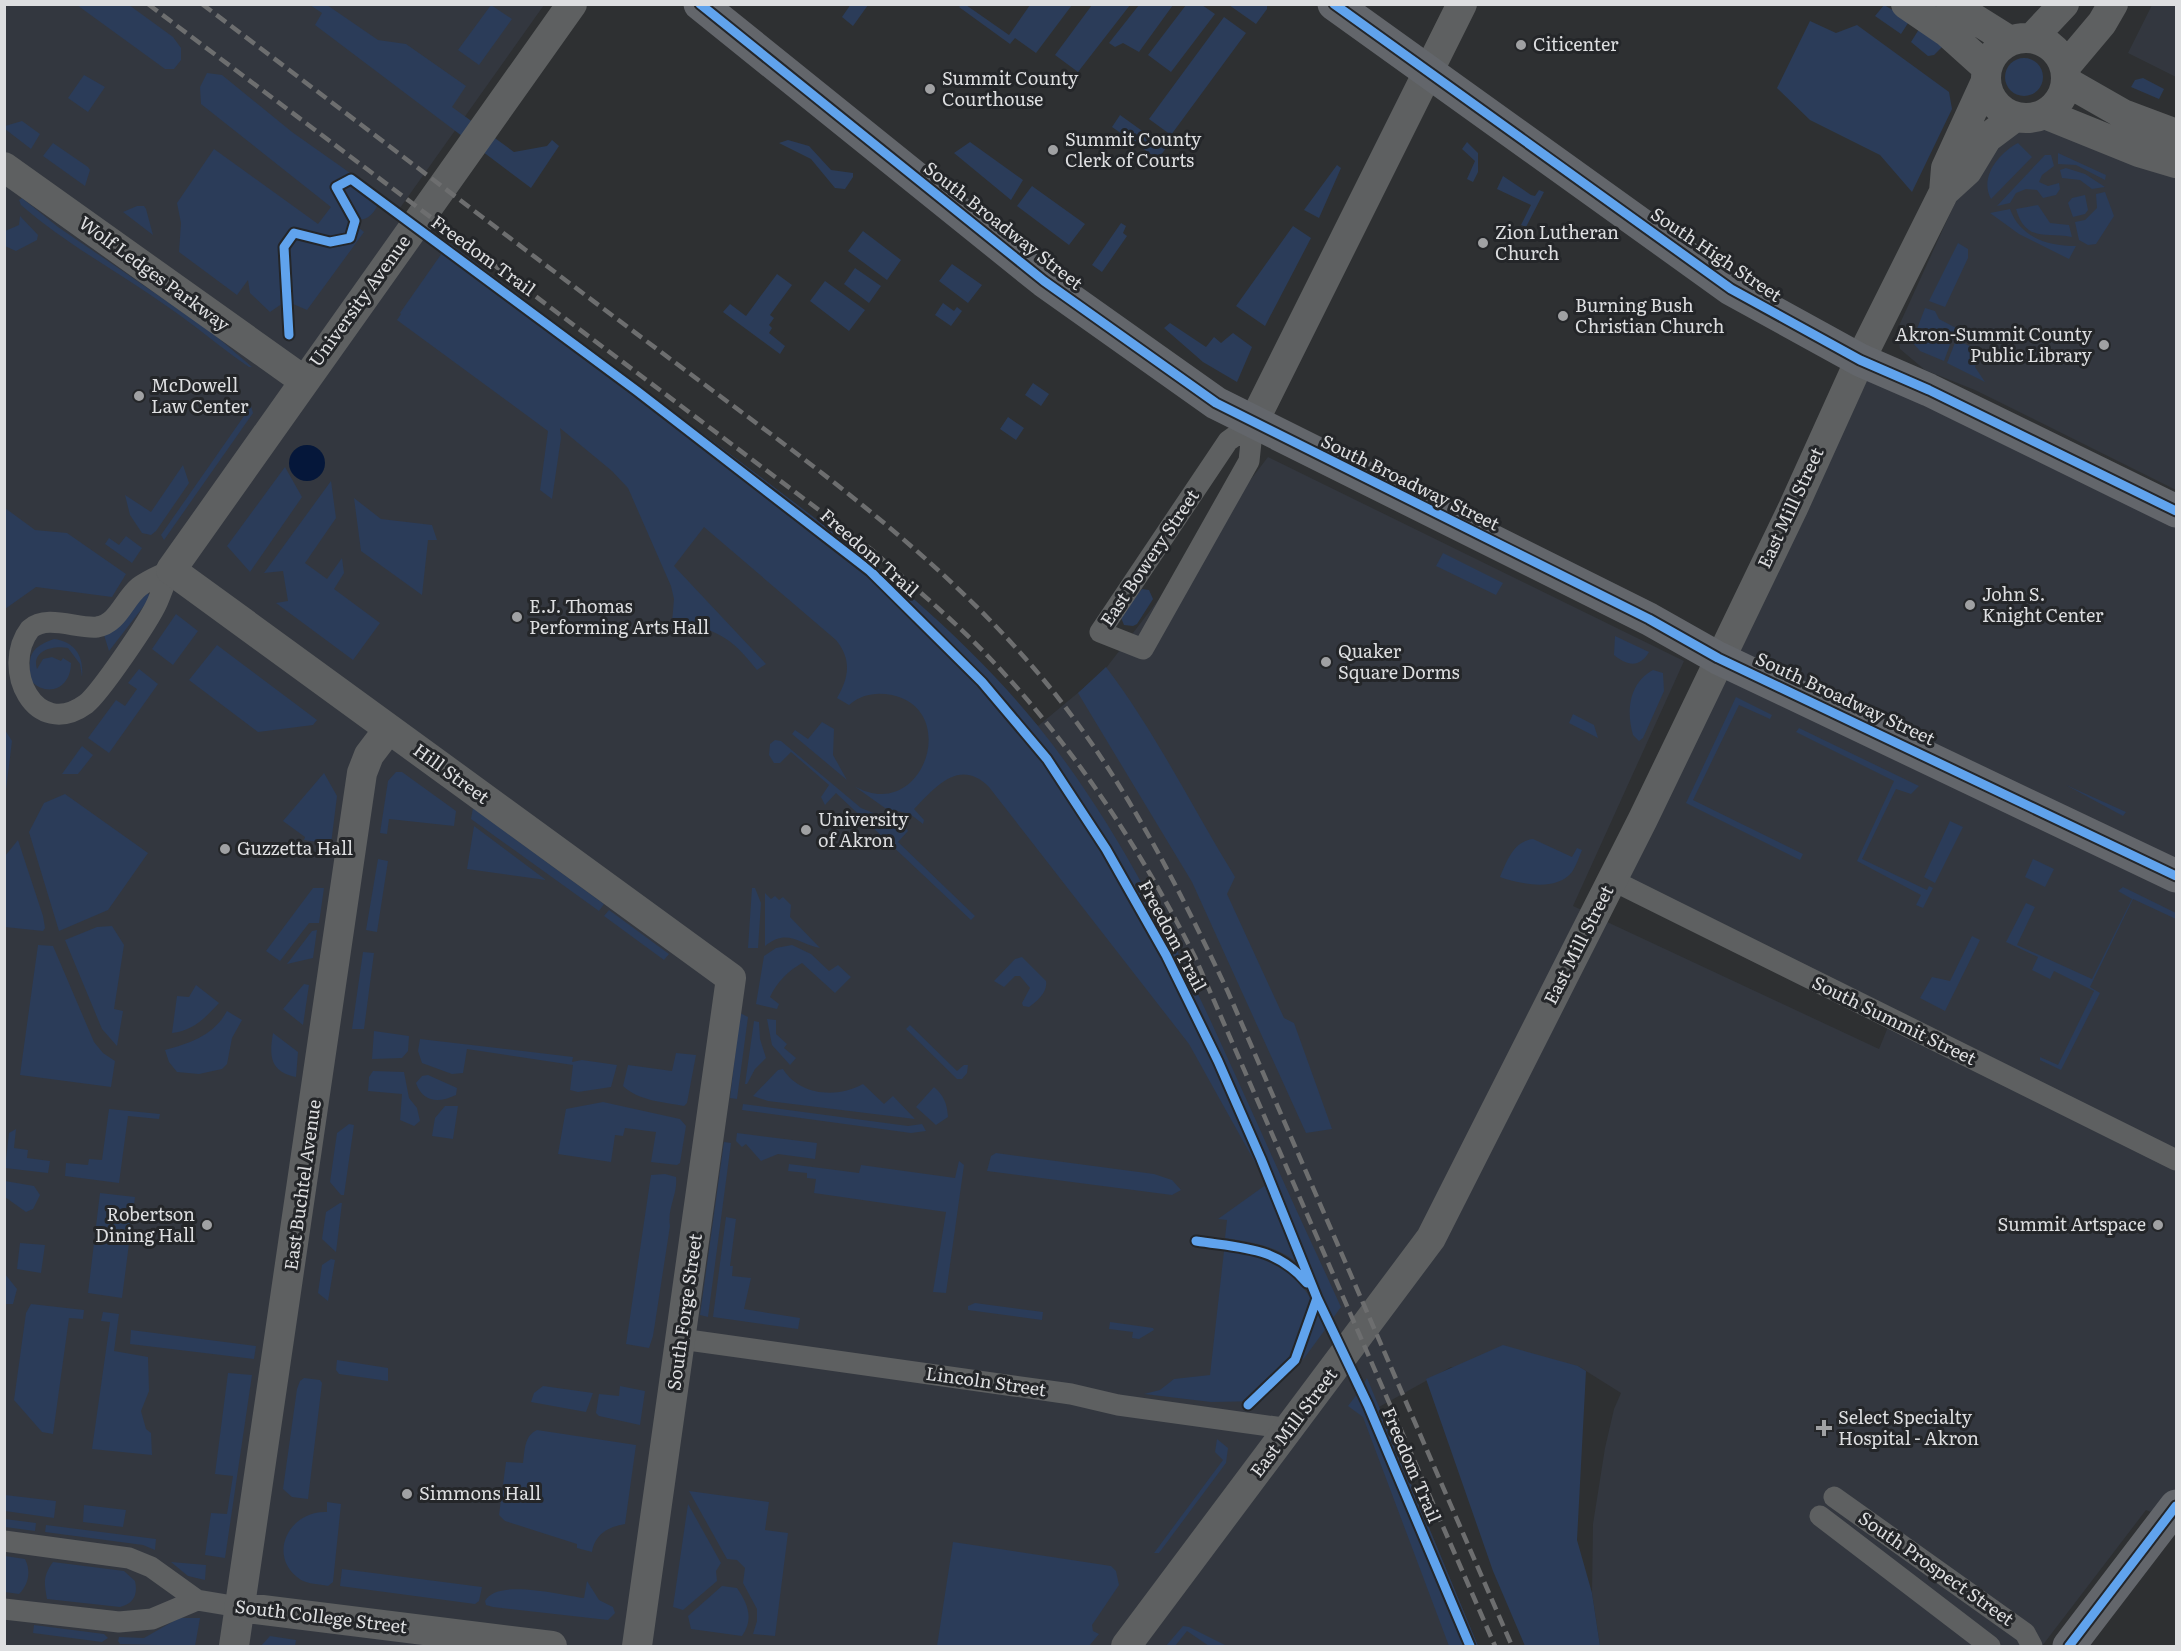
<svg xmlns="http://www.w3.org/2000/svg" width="2181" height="1651" viewBox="0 0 2181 1651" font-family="Literata,serif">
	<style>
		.built { fill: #33373f }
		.green { fill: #2b3c59 }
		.water { fill: #05173a }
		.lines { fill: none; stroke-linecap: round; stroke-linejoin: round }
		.street { stroke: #5e6061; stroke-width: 21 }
		.secondary { stroke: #5e6061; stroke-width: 30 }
		.primary { stroke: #63666b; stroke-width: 33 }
		.rail { stroke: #6d6e6f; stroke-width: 4.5; stroke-dasharray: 12 6; stroke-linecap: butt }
		.cycleway-casing { stroke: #242629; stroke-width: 13 }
		.cycleway { stroke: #60a3ed; stroke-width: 9 }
		.poi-dot { fill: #a0a1a3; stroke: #242629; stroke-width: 2 }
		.labels { text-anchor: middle; stroke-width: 6; stroke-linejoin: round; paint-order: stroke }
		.poi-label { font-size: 18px; fill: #dddee0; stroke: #242629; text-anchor: start }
		.street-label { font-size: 18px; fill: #dddee0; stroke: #242629 }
	</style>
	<rect width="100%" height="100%" fill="#2e3032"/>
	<path class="built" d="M5,5H544L400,208L774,487L884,574L917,603L998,681L1038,726L1103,672L1268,457L1684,661L1573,906L1879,1049L1888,1027L2176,1166V1495L2161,1516L2146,1510L2042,1646H1600L1592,1593L1593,1524L1605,1448L1614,1409L1621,1393L1578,1366L1451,1367L1379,1407L1478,1646H5Z
		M2152,5H2176V77L2128,53Z
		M2028,125L2058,129L2176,172V490L1975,390L1925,370L1900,349L1897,330L1958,196L2015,126Z
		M1860,360L2176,511V876L1718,658Z
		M1720,662L2176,882V1156L1614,879Z"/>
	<path class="green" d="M851,4L868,5L853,26L842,17Z
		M77,5H129L173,37L181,48V60L174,69H165Z
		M310,5H327L378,40L406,44L466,86L452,107L514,152L547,146L552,140L559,146L531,188L315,25L322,13Z
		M491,5L512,19L479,65L458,50Z
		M961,5H966L1009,35L1030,5H1072L1036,53L1015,38L1010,44L959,7Z
		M1092,5H1130L1078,72L1055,55Z
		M1139,5H1173L1139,52L1123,43L1115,47L1109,43Z
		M1186,5H1202L1215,14L1171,72L1148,55Z
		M1229,5H1267V9L1256,24Z
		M1884,5L1910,20L1901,34L1875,16Z
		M1224,17L1246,33L1171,135L1149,119Z
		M1810,21L1836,33L1857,25L1949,92L1952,109L1912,192L1880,155L1810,120L1777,88Z
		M1921,26L1945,44L1934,55L1928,56L1911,42Z
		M2005 77a19 19 0 1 1 38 0a19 19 0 1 1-38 0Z
		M207,73L222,75L292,132L377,192L380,200C373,218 364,223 347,218L364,232L307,310L286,301L270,312L250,293L248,280L237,295L179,252L181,223L177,203L214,149L318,224L331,207L201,104L200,87Z
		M84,75L105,87L88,112L68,98Z
		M2143,78L2164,89L2159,99L2131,87L2135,80Z
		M1120,115L1166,148L1158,159L1112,127Z
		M22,121L40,134L31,149L5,129V126Z
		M788,140L809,146L831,170L853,173V177L845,189L835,188L811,159L779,143Z
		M970,142L1023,180L1011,200L954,153Z
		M1467,142L1478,153V172L1473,182L1467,179L1475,161L1462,149Z
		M53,143L88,167L90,170L85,186L43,156Z
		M2018,143L2032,157L1991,199C1979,177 1999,153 2018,143Z
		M2058,153L2106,175L2105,180L2076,165L2058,164Z
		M2045,155H2051L2054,166L2042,175L2039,182L2048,186L2059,183L2060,189L2056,195L2043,198L2037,190L2026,189L2016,193L2010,203L1997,206Z
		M1337,165L1341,168L1319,218L1304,210Z
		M2066,168L2085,174L2105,187L2092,189L2080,180L2062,178L2060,170Z
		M1503,176L1531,195L1535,196L1539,190L1544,192L1526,227L1521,225L1531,205L1497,189Z
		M1032,186L1085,224L1069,245L1017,206Z
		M2105,192L2114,216L2096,244L2088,245L2079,240L2075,222L2085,220L2097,208L2096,194Z
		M2085,195L2088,210L2085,214L2073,217L2068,203L2072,198Z
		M22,198L58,227L209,330L252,367H249C221,348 196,326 168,307C119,272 67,245 21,205L19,200Z
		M2038,205L2050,223L2069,225L2072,237C2046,232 2026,243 2016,209Z
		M137,206H144L146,209L153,235L123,212Z
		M2010,209C2020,237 2047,246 2076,246L2069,259L2019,234L1990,213Z
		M20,216L38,235L37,240L16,251L5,246V231L19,225Z
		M1121,223L1126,226L1123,233L1127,236L1102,272L1092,265Z
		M1293,226L1311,238L1265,326L1236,306Z
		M863,231L901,260L887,280L848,251Z
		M449,243C544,314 639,386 734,457C840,536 955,623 1038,726C1135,847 1195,986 1258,1125C1285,1186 1313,1246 1341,1307L1333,1318C1306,1260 1289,1247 1225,1238L1227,1220L1218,1219L1267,1184L1189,1044L989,787C959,757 935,788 914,809L924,820L923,824L910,814L885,808L854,786C922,825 962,710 892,695C876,692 862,694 849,705L837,698C849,677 852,660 836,640L704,527L674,566L766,664L757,670C730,636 716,628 672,623L674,599L671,586L628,488L612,471L560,428L561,438L552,499L540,490L548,431L397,320L401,314L400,313Z
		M1958,243L1968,249V258L1945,307L1929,301Z
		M952,264L982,285L968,303L939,281Z
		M855,268L881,286L869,303L844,284Z
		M777,274L792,285L770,315L774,318L769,325L772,328L769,333L785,346L780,354L723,312L730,304L746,316Z
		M825,281L865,310L849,331L810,301Z
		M943,303L954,311L957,307L962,311L951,326L935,315Z
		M1925,308L1935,311L1939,319L1956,328L1944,361L1920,351L1912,342Z
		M1170,323L1206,347L1214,337L1221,343L1233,333L1252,347L1237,382L1203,362L1164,328Z
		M1956,340L1981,351L1975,367L1985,382L1947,363Z
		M1033,383L1049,394L1041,406L1025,395Z
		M251,406L253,413L164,540L161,535Z
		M1008,417L1024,428L1016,440L1000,429Z
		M183,465L189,483L156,531L151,535L142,533L130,515L125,495L151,512Z
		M285,467L302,497L250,572L227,546Z
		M331,481L336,518L305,563L327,579L342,558L344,573L334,589L380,623L353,660L276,603L288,601L283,571L264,573Z
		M354,498L381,519L432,525L437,540H428L422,595L361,551Z
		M5,508L35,530L67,533L126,574L112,597L36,587L5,609Z
		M126,536L142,548L132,563L105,544L109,538L119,545Z
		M1443,553L1503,583L1496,595L1436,566Z
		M1142,589L1149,590L1153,599L1137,624L1133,626L1124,625L1120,615Z
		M147,590L150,598L109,651L104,635Z
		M176,614L198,631L173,665L152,649Z
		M1615,636L1649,652C1640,668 1627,666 1614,655Z
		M54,639C76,642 84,657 82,677L80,664L68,648C54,645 31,650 37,669L43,659L52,657L61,661L63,658L71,663C71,688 48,698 31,681C28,656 29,648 54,639Z
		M217,645L317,720L313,725L258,732L189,680Z
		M1106,667C1156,733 1192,807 1235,877L1227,894L1284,1018L1294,1023L1332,1129L1306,1133L1192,882L1078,693Z
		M139,669L158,684L109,753L88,738L116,700L125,706L137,689L128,683Z
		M1653,670L1663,673L1664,691L1643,738L1639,741L1633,735C1626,711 1629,683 1653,670Z
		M1736,697L1772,715L1770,719L1739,705L1693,800L1803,854L1800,860L1686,803Z
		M1573,714L1594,725L1598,738L1569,723Z
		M822,722L834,729L833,755L847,780L792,734L795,730L808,739Z
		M1799,728L1919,786L1911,794L1896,789L1862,859L1927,890L1929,886L1933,888L1923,908L1916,905L1921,895L1857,861L1894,781L1796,732Z
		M5,730L12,741L5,798Z
		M775,740L781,741L861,808L905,826L908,831L898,842L975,916L971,920L836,793L825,805L821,797L829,785L791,752L780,763H774L769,755L770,744Z
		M82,746L93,755L78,774H62Z
		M396,772H402L456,811L454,826L389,819L387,834L380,833L388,781Z
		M324,773L337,796L331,844L304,840L305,837L283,821Z
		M2066,785L2126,812L2123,816Z
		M65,794L148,853L108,910L59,931L29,832L44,803Z
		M473,808L604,904L599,911L471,819Z
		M1950,821L1963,827L1935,883L1924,877Z
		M474,826L546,880L467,869Z
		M1533,839L1572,857L1577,848L1582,850C1579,857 1576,866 1572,872C1556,892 1520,884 1500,877C1507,860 1514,841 1533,839Z
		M18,840L43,916L45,928L43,931L5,927V856Z
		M378,859L388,861L377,932L366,930Z
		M2033,859L2054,869L2045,887L2025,877Z
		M2123,887L2176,913V919L2133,899L2090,987L2100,993L2061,1070L2040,1060V1057L2058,1065L2094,991L2054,971L2050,979L2032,970L2038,957L2006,942L2026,903L2035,907L2017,945L2092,979L2132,899L2118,891Z
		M313,888H324L319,923H309L280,961L266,951Z
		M752,888H755L761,903L758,948H748Z
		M765,893L771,899L775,896L779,900L783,897L791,905L790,917L820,948C798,944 788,928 765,946Z
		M609,910L669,954L664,960L604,916Z
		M112,926L124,945L114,1009L123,1011L117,1046L102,1029L65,940L97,927Z
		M317,930L313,958L287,964L312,931Z
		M1972,936L1980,940L1945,1011L1920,998L1932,977L1950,981Z
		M38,945L53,946L94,1042L103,1053L115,1061L111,1087L20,1075Z
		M792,945L811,954L829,971L838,965L851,977L835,993L802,963C788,971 777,982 770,997L779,1004L777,1009L756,1004L764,956L776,948Z
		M363,952L374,953L364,1029H352Z
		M1022,957L1046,981C1048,992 1037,1001 1029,1007L1023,1006L1022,1003L1030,988L1020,976H1015L1004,987L994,981L1015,959Z
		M304,984L309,985L303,1025L283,1009Z
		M196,985L219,1003C205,1018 193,1031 172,1033L177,996L189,997Z
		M227,1011L242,1020L232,1038L227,1064L222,1069L199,1074L177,1072L169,1062L165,1050C191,1043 214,1035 227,1011Z
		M740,1013L748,1017L737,1099L730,1098Z
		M767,1019L776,1020V1034L787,1044L784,1048L796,1058L790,1065L772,1045Z
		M754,1021L759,1022L760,1039L766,1058L755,1069L747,1084H745Z
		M910,1025L957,1071L964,1065H968L967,1073L962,1079H957L906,1029Z
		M374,1031L409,1036L408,1051L402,1058L372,1059Z
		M273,1033L298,1052L296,1077C270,1072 269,1056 273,1033Z
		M420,1039L573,1057L572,1062L582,1060L617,1065L611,1087L578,1092L570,1090L573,1065L467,1049L463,1073L452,1074L422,1063L418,1051Z
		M676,1053L696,1055L687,1103L684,1106C663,1102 639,1101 623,1086L628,1065L672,1071Z
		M783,1069C799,1095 836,1099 863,1084L884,1104L893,1096L915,1119L768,1101L753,1096L778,1070Z
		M373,1071L404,1072L409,1098L417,1108L420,1121L414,1126L400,1120L402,1094L368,1091L369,1077Z
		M428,1075L457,1088L456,1095C439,1103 423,1103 416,1083L422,1076Z
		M934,1087C944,1096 947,1103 948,1117L936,1125L916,1107Z
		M603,1102L680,1119L686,1126L680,1163L677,1165L651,1162L656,1132L625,1128L623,1136L615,1135L611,1162L558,1154L566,1109Z
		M743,1104L908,1126L922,1124L926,1131L911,1133L742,1110Z
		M445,1106H458L453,1139L432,1136L435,1118Z
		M109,1109L160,1114L159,1119L128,1116L119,1183L65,1176L66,1163L88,1165L89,1159L102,1160Z
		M349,1124L354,1125L344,1195H341L330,1182L337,1133Z
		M16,1129L14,1148L28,1150L27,1158L50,1161L48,1173L5,1168L9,1133Z
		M737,1133L817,1143L815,1159L778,1154L761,1161L746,1144L742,1147L736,1141Z
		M724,1142L731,1143L708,1317L700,1315Z
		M996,1153L1154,1174L1172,1180L1181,1190L1172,1195L987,1171L991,1156Z
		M959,1161L964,1165L946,1293L933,1292L946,1212L814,1193L816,1179L807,1178V1173L788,1171L789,1164L859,1173L861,1165L955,1178Z
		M665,1174L676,1177C678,1194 667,1208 670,1226L653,1336L649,1348L626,1344L651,1175Z
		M5,1181L34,1186L40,1195L33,1209L26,1212L5,1197Z
		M100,1193L135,1197L122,1298L88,1293Z
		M340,1203H342L336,1252L322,1239L326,1212Z
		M726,1217L736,1219L730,1266H733L732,1276L751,1278L744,1309L800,1318L798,1329L713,1317Z
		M20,1243L45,1245L41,1273L17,1269Z
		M1224,1251C1283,1257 1300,1275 1327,1327L1305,1357L1262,1401L1211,1402L1144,1394L1160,1390L1174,1379L1210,1375Z
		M331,1259L335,1260L328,1301L318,1293L322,1265Z
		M5,1274L17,1289L13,1304H5Z
		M975,1303L1043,1312L1042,1320L968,1310V1306Z
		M31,1304L84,1310L83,1319L69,1318L53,1434L42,1432L14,1400L26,1313Z
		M103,1312L119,1314L114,1351L148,1357L149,1391L141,1411L146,1429L151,1433L152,1455L92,1449L110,1322L101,1321Z
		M1110,1322L1153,1328L1154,1330L1139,1339L1132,1338L1133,1332L1109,1329Z
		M131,1330L256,1346L254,1359L130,1344Z
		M1503,1345L1578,1366L1586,1371L1577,1540L1592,1593L1600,1646H1525L1493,1571L1426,1379Z
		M337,1360L388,1368V1381L339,1374L336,1370Z
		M228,1373L252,1375L225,1558L205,1555L211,1513L227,1514L233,1476L215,1474Z
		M304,1378L320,1380L322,1383L308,1499L292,1497L283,1489L297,1389L300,1381Z
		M1367,1378L1478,1646H1472L1363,1385Z
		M543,1386L593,1393L586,1412L531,1402L534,1393Z
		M620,1386L645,1391L640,1425L599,1416L596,1413L599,1394L619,1396Z
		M1358,1393L1367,1409L1465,1646H1449L1363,1417L1348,1406Z
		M537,1430L636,1445L625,1524C608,1527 595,1534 592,1552L577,1548V1544L505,1521L499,1515L506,1462L523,1463C525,1450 524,1436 537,1430Z
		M1217,1439L1228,1448L1226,1463L1159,1553H1154L1223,1460L1215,1452Z
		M689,1491L769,1502L765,1530L788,1533L775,1636L753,1634L757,1621V1609L743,1583L745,1568L737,1560L727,1559Z
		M5,1495L56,1501L54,1518L5,1511Z
		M327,1502L341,1504L333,1582L328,1586C319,1584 308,1584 301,1580C266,1558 288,1510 327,1512Z
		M688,1504L721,1563L716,1571L717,1581L683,1610L673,1607Z
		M84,1505L126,1510L123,1527L83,1522Z
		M5,1519L36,1523L35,1531L5,1527Z
		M46,1525L156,1539L155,1550L143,1545L45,1532Z
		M953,1542L1111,1566L1116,1571L1119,1585L1092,1625L1093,1631L1099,1634L1089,1646H937Z
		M5,1556L25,1559C31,1571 29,1584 19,1594L5,1592Z
		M53,1562L124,1571L135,1581C138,1594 134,1604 120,1607L47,1599C44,1582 43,1576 53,1562Z
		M171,1562L206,1565L205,1580L188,1576Z
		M342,1569L482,1587L479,1601L475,1604L340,1586Z
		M587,1581L599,1600L613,1607L615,1613L608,1620L493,1607L486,1605L485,1601C497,1578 561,1595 584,1598Z
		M722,1586L737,1588C748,1604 754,1619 742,1636L691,1629L688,1616Z
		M179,1618H200L195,1646L120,1644L118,1641L119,1637L144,1638Z
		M34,1625L104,1634L108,1638L102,1642L33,1633Z
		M1183,1626L1189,1627L1227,1646H1209L1187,1631L1175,1646H1166Z
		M270,1636L296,1640L295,1646H261Z"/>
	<path class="water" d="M289 463a18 18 0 1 1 36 0a18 18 0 1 1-36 0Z"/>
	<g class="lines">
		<path class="street" d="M1253,423L1249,461L1143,649L1100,632L1228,441Z
			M171,570C165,581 162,592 157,603C149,621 100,693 86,704C35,741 0,668 30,629C47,614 77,629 97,627C118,624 124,599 139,587C148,580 161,575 171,570Z
			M1612,880L2176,1160
			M681,1339L1071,1394L1118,1405L1290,1429
			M1834,1497L2025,1633L2032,1646
			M1820,1516L1990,1646
			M4,1541L129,1558L151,1567L197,1600L239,1607
			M4,1609L119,1622L152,1619L197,1600"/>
		<path class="secondary" d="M572,4L171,570L731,978L637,1646
			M1906,4L1947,32L1987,68
			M1951,4L2010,41
			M1986 78a40 40 0 1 1 80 0a40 40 0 1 1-80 0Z
			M2032,38L2064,4
			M2065,67L2102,23L2113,4
			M2067,82L2123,114L2176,134
			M2045,114L2139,152L2176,163
			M4,167L303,380
			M1944,192L1946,168L1986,81
			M1253,423L1462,4
			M239,1607L552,1646
			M234,1646L362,773L369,755L388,730
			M1126,1646L1431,1238L1643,819L1793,508L1860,360L1944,192L1967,171L1987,138L2015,117"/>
		<path class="primary" d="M700,4L1044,281L1216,403L1649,619L1718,658L2176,876
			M1334,4L1731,289L1860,360L1929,390L2176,511
			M2069,1646L2176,1506"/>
		<path class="rail" d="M148,4L872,550C909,583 948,615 983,651C1071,742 1138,844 1195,957L1495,1646
			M202,4C357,121 510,239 665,355C790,449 921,540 1025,658C1113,757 1172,874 1228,992L1512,1646"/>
		<g class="cycleway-casing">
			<path id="cycleway" d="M700,4L1044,281L1216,403L1649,619L1718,658L2176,876
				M1334,4L1731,289L1860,360L1929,390L2176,511
				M289,335L284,247L294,233L330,242L350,238L355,221L336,187L351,179L637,391L870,571L982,682L1047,759L1106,849L1166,955L1218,1061L1261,1159L1317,1298L1368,1405L1470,1646
				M1196,1241C1240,1248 1276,1246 1307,1283
				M1248,1405L1295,1360L1317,1298
				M2069,1646L2176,1506"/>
		</g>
		<use href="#cycleway" class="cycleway"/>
	</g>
	<g class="poi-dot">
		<circle cx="1521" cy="45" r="6"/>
		<circle cx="930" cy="89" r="6"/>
		<circle cx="1053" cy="150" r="6"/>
		<circle cx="1483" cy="243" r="6"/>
		<circle cx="1563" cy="316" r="6"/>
		<circle cx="2104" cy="345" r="6"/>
		<circle cx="139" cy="396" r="6"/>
		<circle cx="1970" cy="605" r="6"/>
		<circle cx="517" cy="617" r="6"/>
		<circle cx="1326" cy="662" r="6"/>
		<circle cx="806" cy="830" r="6"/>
		<circle cx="225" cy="849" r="6"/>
		<circle cx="207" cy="1225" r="6"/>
		<circle cx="2158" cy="1225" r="6"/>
		<path d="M1821 1419h6v6h6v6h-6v6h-6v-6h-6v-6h6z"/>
		<circle cx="407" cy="1494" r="6"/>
	</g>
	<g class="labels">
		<g class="poi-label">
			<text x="1533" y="51">Citicenter</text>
			<text x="942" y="85">Summit County<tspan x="942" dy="21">Courthouse</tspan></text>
			<text x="1065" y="146">Summit County<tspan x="1065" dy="21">Clerk of Courts</tspan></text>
			<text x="1495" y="239">Zion Lutheran<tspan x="1495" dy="21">Church</tspan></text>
			<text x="1575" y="312">Burning Bush<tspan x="1575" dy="21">Christian Church</tspan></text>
			<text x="2092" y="341" text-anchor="end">Akron-Summit County<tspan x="2092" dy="21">Public Library</tspan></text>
			<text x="151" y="392">McDowell<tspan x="151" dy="21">Law Center</tspan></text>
			<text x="1982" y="601">John S.<tspan x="1982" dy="21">Knight Center</tspan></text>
			<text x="529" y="613">E.J. Thomas<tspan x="529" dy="21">Performing Arts Hall</tspan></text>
			<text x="1338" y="658">Quaker<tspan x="1338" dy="21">Square Dorms</tspan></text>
			<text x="818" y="826">University<tspan x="818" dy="21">of Akron</tspan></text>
			<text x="237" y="855">Guzzetta Hall</text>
			<text x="195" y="1221" text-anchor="end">Robertson<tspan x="195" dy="21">Dining Hall</tspan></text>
			<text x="2146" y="1231" text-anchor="end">Summit Artspace</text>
			<text x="1838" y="1424">Select Specialty<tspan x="1838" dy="21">Hospital - Akron</tspan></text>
			<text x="419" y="1500">Simmons Hall</text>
		</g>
		<g class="street-label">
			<text transform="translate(1003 226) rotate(38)" y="6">South Broadway Street</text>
			<text transform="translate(1716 255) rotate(34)" y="6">South High Street</text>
			<text transform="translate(483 256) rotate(36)" y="6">Freedom Trail</text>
			<text transform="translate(154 274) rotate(36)" y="6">Wolf Ledges Parkway</text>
			<text transform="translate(360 301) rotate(-54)" y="6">University Avenue</text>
			<text transform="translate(1410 483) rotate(26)" y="6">South Broadway Street</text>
			<text transform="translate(1791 508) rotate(-65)" y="6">East Mill Street</text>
			<text transform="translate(869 553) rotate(41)" y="6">Freedom Trail</text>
			<text transform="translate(1150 558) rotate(-56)" y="6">East Bowery Street</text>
			<text transform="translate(1845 699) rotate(25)" y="6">South Broadway Street</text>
			<text transform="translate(451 774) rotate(36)" y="6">Hill Street</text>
			<text transform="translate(1172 936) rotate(62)" y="6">Freedom Trail</text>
			<text transform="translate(1579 945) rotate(-63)" y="6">East Mill Street</text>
			<text transform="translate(1894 1021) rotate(26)" y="6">South Summit Street</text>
			<text transform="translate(303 1185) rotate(-82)" y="6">East Buchtel Avenue</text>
			<text transform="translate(685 1312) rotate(-82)" y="6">South Forge Street</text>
			<text transform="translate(986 1382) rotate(8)" y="6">Lincoln Street</text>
			<text transform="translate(1294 1423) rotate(-53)" y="6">East Mill Street</text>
			<text transform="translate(1411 1465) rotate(67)" y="6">Freedom Trail</text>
			<text transform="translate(1936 1569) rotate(35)" y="6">South Prospect Street</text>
			<text transform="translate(321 1617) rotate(7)" y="6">South College Street</text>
		</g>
	</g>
	<rect width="2181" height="1651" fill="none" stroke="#dddee0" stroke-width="12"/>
</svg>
